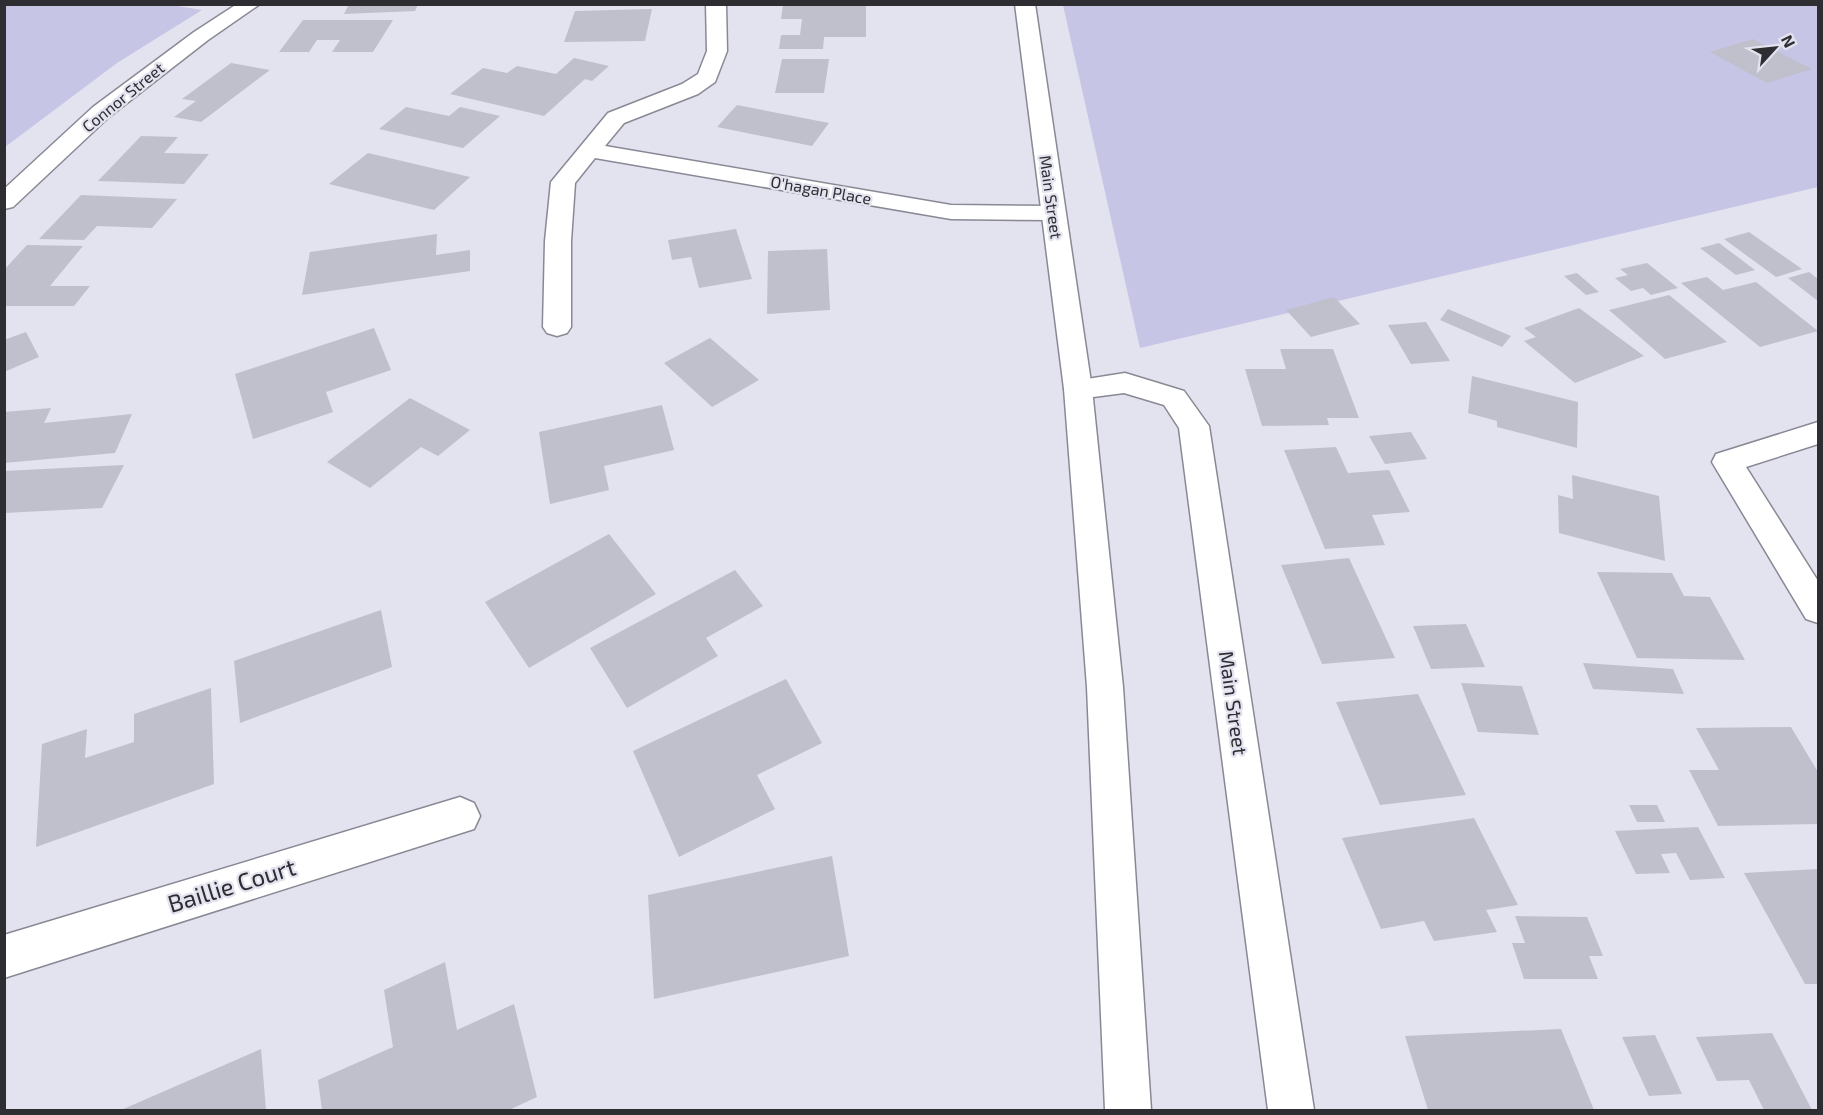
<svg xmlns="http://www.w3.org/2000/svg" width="1823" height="1115" viewBox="0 0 1823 1115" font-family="'Exo 2',sans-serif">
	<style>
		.green { fill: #c7c5e6 }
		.building { fill: #c0bfcc }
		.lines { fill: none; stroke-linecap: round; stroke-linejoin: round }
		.minor-casing { stroke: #898995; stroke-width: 3 }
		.major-casing { stroke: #898995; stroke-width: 3 }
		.minor { fill: #fff; fill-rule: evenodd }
		.major { fill: #fff; fill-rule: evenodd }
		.labels { text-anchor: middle; stroke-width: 4.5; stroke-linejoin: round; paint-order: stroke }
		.far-street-label { font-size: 16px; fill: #2d2d32; stroke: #e3e2ef }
		.street-label { font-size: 20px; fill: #2d2d32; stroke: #e3e2ef }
		.near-street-label { font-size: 24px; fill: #2d2d32; stroke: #e3e2ef }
	</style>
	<rect width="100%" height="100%" fill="#e3e2ef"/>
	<path class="green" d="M165,4L202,10L117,63L5,147V5Z
		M1063,5H1818V187L1140,348Z"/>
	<path class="building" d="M349,4H418L415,11L344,14Z
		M783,5H866V37H824L823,49H779L781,35H800L802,19H781Z
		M652,9L645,41L564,42L575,11Z
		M303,20H393L373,52H332L340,40H317L309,52H279Z
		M1753,39L1812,69L1767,83L1710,52Z
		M574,58L609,66L592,81L585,79L544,116L450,94L483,68L507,73L517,66L556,74Z
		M782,59H829L824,93H775Z
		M231,63L270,70L201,122L174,117L196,101L182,99Z
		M737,105L829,123L812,146L717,127Z
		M406,107L449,116L460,107L500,116L463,148L379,129Z
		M141,136L178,137L164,153L209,154L184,184L98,181Z
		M368,153L470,177L434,210L329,184Z
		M81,195L177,199L152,228L97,226L84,240L39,239Z
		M736,229L752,279L699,288L691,257L672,260L668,240Z
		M1749,232L1802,269L1776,277L1724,239Z
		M437,234L436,255L470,250V271L302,295L310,252Z
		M1719,243L1755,270L1736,275L1700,248Z
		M27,245L83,246L50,286H90L74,306H4V270Z
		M827,249L830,310L767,314L768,251Z
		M1647,263L1678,288L1651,295L1643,288L1631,291L1615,278L1628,275L1620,269Z
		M1809,272L1818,279V301L1788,278Z
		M1577,273L1599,292L1586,295L1564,276Z
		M1707,277L1723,290L1756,282L1818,331L1760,347L1681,283Z
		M1669,295L1727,342L1665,359L1609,310Z
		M1334,297L1360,324L1311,337L1286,310Z
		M1579,308L1644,356L1575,383L1524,341L1536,337L1524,328Z
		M1448,309L1511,336L1502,347L1440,320Z
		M1426,322L1450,361L1411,364L1388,325Z
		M374,328L391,370L326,392L333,412L253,439L235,374Z
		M26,332L39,357L4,372V340Z
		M710,338L759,380L712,407L664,363Z
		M1280,349H1333L1359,418H1327L1329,425L1262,426L1245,369H1286Z
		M1472,376L1578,402L1577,448L1497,427V421L1468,413Z
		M410,398L470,430L438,456L421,447L370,488L327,462Z
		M662,405L674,450L604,466L609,490L550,504L539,432Z
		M51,408L44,423L132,414L115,453L4,463V412Z
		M1411,432L1427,459L1385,464L1369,436Z
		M1336,447L1348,473L1389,470L1410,512L1372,515L1385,545L1325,549L1284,450Z
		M124,465L102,508L4,513V471Z
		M1572,475L1659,496L1665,561L1559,533L1558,495L1573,499Z
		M609,534L656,594L529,668L485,602Z
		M1349,558L1395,658L1322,664L1281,565Z
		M735,570L763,606L706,638L718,656L627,708L590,648Z
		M1597,572L1672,573L1684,596L1710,597L1745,660L1637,658Z
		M381,610L392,667L240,723L234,661Z
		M1466,624L1485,667L1431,669L1413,626Z
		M1583,663L1673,669L1684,694L1593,689Z
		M786,679L822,743L757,775L775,809L679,857L633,751Z
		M1461,683L1522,686L1539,735L1478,732Z
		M211,688L214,784L36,847L42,744L87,729L85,758L134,742V714Z
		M1418,694L1466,795L1380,805L1336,702Z
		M1791,727L1818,772V824L1718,826L1689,770H1719L1696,728Z
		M1629,805H1657L1665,822H1637Z
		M1474,818L1518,905L1486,910L1497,932L1434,941L1424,921L1381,929L1342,838Z
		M1698,827L1725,878L1690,880L1676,853L1661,854L1670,873L1636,874L1615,831Z
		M832,856L849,956L654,999L648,895Z
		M1818,869V984H1805L1744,873Z
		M1515,916L1587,917L1603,956H1589L1598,979H1524L1512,943H1525Z
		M445,962L457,1030L514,1004L537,1097L509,1110H322L318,1080L393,1047L384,990Z
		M1561,1029L1594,1110H1428L1405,1036Z
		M1772,1033L1812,1110H1764L1749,1080L1717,1081L1696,1037Z
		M1655,1035L1682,1094L1649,1096L1622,1037Z
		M261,1049L266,1110H121Z"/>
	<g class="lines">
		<g class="minor-casing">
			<path id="minor" d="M237,4H260L208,40L109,117L13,207L4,209V189L93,107L194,32Z
				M706,4H726L727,51L715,82L698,94L624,123L605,146L951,205L1053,206L1062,208L1065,213L1062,218L1053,220L951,219L595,158L575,183L571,241V327L567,333L557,336L547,333L543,327L545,241L551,182L608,113L682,84L698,74L707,51Z
				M1125,373L1184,391L1209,426L1314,1110H1268L1179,428L1164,405L1124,393L1078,399L1068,396L1064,389L1068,382Z
				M1818,422V444L1746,467L1818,581V623L1806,619L1712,462L1716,454Z
				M460,797L474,803L480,816L474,829L4,978V935Z"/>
		</g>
		<g class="major-casing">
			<path id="major" d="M1015,4H1035L1092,389L1123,687L1151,1110H1105L1087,687L1064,389Z"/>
		</g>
		<use href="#minor" class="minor"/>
		<use href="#major" class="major"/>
	</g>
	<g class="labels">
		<g class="far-street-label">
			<text transform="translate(123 97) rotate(-39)" y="6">Connor Street</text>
			<text transform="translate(821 190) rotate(10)" y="6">O'hagan Place</text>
			<text transform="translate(1051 197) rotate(82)" y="6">Main Street</text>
		</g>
		<g class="street-label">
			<text transform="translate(1233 703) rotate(82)" y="7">Main Street</text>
		</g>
		<g class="near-street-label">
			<text transform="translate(232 886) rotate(-17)" y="8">Baillie Court</text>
		</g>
	</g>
	<rect width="1823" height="1115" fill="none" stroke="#2d2d32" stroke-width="12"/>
	<g transform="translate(1775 48) rotate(63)" stroke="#e3e2ef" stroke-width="4.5" paint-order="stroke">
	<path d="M0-4.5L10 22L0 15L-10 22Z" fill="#2d2d32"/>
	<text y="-9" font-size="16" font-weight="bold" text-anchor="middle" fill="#2d2d32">N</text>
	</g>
</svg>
